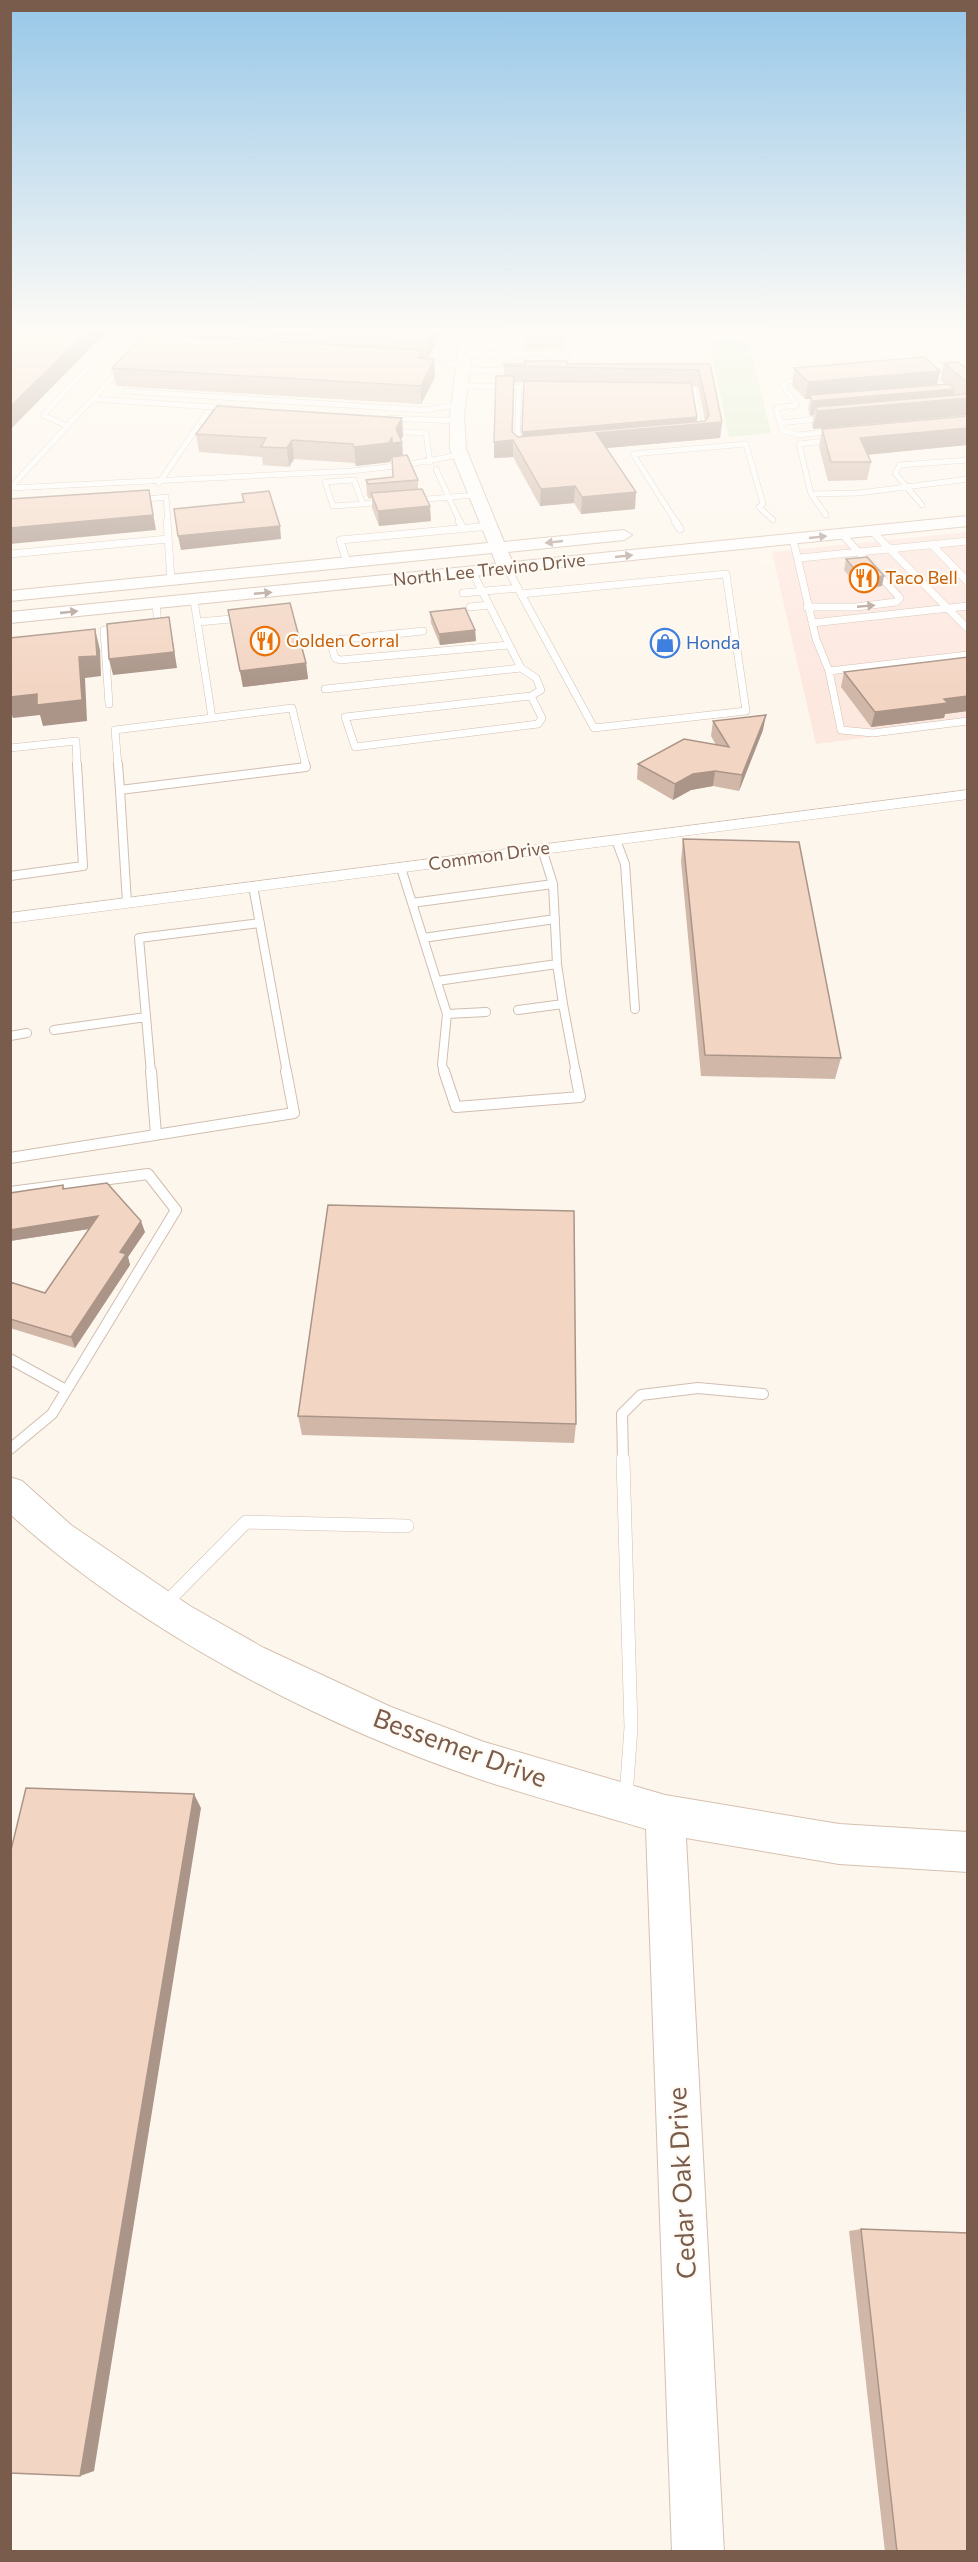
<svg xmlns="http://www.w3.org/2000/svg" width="978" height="2562" viewBox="0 0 978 2562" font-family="Commissioner,sans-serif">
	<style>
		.commercial { fill: #fde8e0 }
		.green { fill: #d8ecc9 }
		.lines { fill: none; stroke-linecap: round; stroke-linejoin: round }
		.lane-far4-casing { stroke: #d1beb0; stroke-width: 6 }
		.lane-far3-casing { stroke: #d1beb0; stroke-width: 8 }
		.lane-far2-casing { stroke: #d1beb0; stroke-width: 10 }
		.lane-far1-casing { stroke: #d1beb0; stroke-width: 12 }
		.lane-casing { stroke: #d1beb0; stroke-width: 14 }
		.street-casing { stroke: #d1beb0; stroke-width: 1 }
		.secondary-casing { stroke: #d6c0b0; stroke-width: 2 }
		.lane-far4 { stroke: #fff; stroke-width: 5 }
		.lane-far3 { stroke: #fff; stroke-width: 7 }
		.lane-far2 { stroke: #fff; stroke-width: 8 }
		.lane-far1 { stroke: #fff; stroke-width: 10 }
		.lane { stroke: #fff; stroke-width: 13 }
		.street { fill: #fff; fill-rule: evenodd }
		.secondary { fill: #fff; fill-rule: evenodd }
		.wall { fill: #d1b7a8; fill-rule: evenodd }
		.shaded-wall { fill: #aa9588 }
		.building { fill: #f3d5c3; stroke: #aa9588; stroke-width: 1.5 }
		.oneway { fill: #af9d94 }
		.labels { text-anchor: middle; stroke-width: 4.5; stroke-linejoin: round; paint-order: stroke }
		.far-street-label { font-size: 18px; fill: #7a5c4d; stroke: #fffaf3 }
		.far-food-label { font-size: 18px; fill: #c56008; stroke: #fffaf3; text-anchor: start }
		.far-shop-label { font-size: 18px; fill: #366cbe; stroke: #fffaf3; text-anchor: start }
		.near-street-label { font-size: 26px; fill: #7a5c4d; stroke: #fffaf3 }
	</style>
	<rect width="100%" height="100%" fill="#fdf6ec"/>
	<path class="commercial" d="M967,532V725L816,744L772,552Z"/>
	<path class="green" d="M707,328H745L771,433L729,437Z"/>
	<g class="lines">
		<g class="lane-far4-casing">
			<path id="lane-far4" d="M110,344L124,328
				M484,346L505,344L508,328
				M465,353L575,354V372H572
				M423,363L464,365
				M463,370L517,371
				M806,380L788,381L783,386L797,405L776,408L782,430L798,435L836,431
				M461,386L536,387
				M678,388L694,389L700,432
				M126,391L424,410L459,405
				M92,399L229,408
				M388,418L457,421
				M780,423L827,418
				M67,426L43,415L110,344L146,346
				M389,431L426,433L430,462
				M517,448L519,387
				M436,469L460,522
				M354,480L363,504L333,506L325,482Z
				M159,483L211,407
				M10,488L351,471L405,465L459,455
				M10,488L123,366
				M811,494L799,444L833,440
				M139,500L166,497L168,522
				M415,500L475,495
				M363,504L385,502
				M922,505L895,473L900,465L968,460
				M826,515L811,494L859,493L968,479
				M676,522L633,454L746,444L763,504L759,507L773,520"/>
		</g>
		<g class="lane-far3-casing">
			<path id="lane-far3" d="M167,521L171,580
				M459,521L463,529
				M675,521L680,529
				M872,531L968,629
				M793,539L816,639L829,671L968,655
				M932,545L968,582
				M10,554L168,539
				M800,558L968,541
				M347,562L340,540L490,526
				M507,568L521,594
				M726,574L746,711L594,728L521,594Z
				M463,593L518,588
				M194,600L212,718
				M470,607L489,605
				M807,607H856L896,602L900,598L842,534
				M198,622L242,618
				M812,623L968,606
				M152,625L158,624L156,604
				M423,631L336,640L331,644L335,658L340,660L509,645
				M521,668L536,678L541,690L531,696
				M829,671L841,730L873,733L968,721
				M325,689L521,668L472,571
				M531,696L542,718L538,724L355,747L345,717Z
				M109,704L104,630L122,628
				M212,718L292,708L306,766
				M10,748L76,741L77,766
				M118,766L115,730L212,718"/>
		</g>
		<g class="lane-far2-casing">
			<path id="lane-far2" d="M118,764L120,790L306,767L305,764
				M120,790L127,903
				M616,840L625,864L635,1009
				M542,849L553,884
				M401,868L447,1014L486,1012
				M10,876L83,866L77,764
				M253,886L287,1073
				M412,903L553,884L557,964L563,1004L518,1010
				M423,938L555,919
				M437,981L557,964
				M563,1004L576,1073
				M54,1030L146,1017
				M10,1036L27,1033
				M151,1073L139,938L260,923
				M445,1073L442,1065L447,1014"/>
		</g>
		<g class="lane-far1-casing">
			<path id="lane-far1" d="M151,1071L156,1135
				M444,1071L456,1107L580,1097L575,1071
				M10,1158L294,1113L286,1071
				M10,1192L148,1174L176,1210L52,1414L10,1449
				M10,1359L66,1390
				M623,1460L622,1414L641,1395L698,1388L763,1394"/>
		</g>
		<g class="lane-casing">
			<path id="lane" d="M623,1459L631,1727L626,1797
				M164,1605L246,1522L407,1526"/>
		</g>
		<g class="street-casing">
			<path id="street" d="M968,333V339L842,344L837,341L842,338Z
				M968,790V799L10,923V913Z"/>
		</g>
		<g class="secondary-casing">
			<path id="secondary" d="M460,328H474L464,417L466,449L504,542L624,530L632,535L624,540L508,552L513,562L968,516V526L10,623V612L496,564L492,553L10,601V591L488,543L450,449V417Z
				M10,1477L22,1481L71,1525L190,1606L264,1648L391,1707L484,1742L665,1795L839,1824L968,1832V1872L839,1864L686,1838L724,2552H672L646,1829C592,1813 538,1798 485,1781C320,1726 139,1631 10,1514Z"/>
		</g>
		<use href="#lane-far4" class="lane-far4"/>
		<use href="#lane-far3" class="lane-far3"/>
		<use href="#lane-far2" class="lane-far2"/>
		<use href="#lane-far1" class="lane-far1"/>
		<use href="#lane" class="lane"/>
		<use href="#street" class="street"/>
		<use href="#secondary" class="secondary"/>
	</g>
	<path class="wall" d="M153,328H443L428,358H422L435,377L421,404L116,386L112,368L154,334Z
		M526,328H567L566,349H525Z
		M609,328H695V333L610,332Z
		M944,363L968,369V415L813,429L812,425L814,415L810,416L808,409L810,399H805L792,386L794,368L940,371L937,385L945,384L940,380Z
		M504,364H710L722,422L720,438L607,448L635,509L581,514L574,503L540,506L513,457L494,458L504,376ZM514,382H524L522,436L518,437L513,432ZM691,386H698L705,421H697V417Z
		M402,418L403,436L401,439L402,442L403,455L418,480V489L431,521L379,526L372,508V498L369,499L367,495L366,480L393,477L392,457L390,462L356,466L354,463L294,459L289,467L263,465L262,457L199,452L196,434Z
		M822,429L868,455L871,462L867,480L828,481L819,447Z
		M846,559L882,586L860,589L844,570Z
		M228,610L306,663L308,679L243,687Z
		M430,612L475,630L476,641L440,645L431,623Z
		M968,657V711L945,714L944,718L871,727L841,687L844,672Z
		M713,721L763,730L739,791L713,786L691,790L673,800L637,779L638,764L716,745L711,736Z
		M683,839L841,1058L835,1079L701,1076L681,861Z
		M63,1185L65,1189L145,1232L128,1257L130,1265L75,1348L10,1328V1282L45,1293L89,1229L10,1241V1193Z
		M298,1416L576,1424L574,1443L302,1435Z
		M861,2229L968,2552H885L849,2231Z"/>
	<path class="shaded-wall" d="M90,328H110L10,430V407Z
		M434,328H443L428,358L427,341Z
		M422,350L423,367L418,358Z
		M434,359L435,377L421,404V386Z
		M940,371L936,389L810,395V399H805L808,382Z
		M955,389L952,399L968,398V415L813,429L817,411L816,407L814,415L810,416L812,401Z
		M697,417V425L722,422L720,438L596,449L522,443V432Z
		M402,418L403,436L400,442H402L403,460L393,456L390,462L356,466L354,447L396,429Z
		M968,428V445L856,456L860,438Z
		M292,440L294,459L289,467L287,448Z
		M513,440V457L494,458V442Z
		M575,486L574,503L540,506L541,489Z
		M149,490L156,530L10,544V528Z
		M636,492L635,509L581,514L582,497Z
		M430,506L431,521L379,526L378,511Z
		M280,526L281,539L181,550L178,536Z
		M884,576L882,586L860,589L862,578Z
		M169,617L177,668L113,675L109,659Z
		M95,629L100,650L101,676L85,678L87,721L43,726L40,715L13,718L10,710V697L79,657Z
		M475,630L476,641L440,645L439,634Z
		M306,663L308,679L243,687L240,671Z
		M968,696V711L945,714L944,718L871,727L875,712L944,699Z
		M766,715L763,730L739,791L742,775Z
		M715,771L713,786L691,790L673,800L675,784L693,774Z
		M98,1216L102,1227L10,1241V1230Z
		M141,1221L145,1232L128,1257L130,1265L75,1348L71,1337L120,1252Z
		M194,1794L201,1808L94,2471L80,2476Z"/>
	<path class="building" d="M18,328H90L10,407V334Z
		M210,328H434L427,341Z
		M526,328H567V332L526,331Z
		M144,334L422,350L418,358L434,359L421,386L112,368Z
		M924,357L940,371L808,382L794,368Z
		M525,361H567V364H710L722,422L596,433L636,492L582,497L575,486L541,489L513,440L494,442L496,376H514L512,432L518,437L705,421L709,415L699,370L504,366V364H525Z
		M957,362L968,369V383L944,363Z
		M524,381L691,383L697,417L522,432Z
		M949,384L955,389L812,401L810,395Z
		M968,394V398L817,411L816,407Z
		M217,406L402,418L396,429L402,442L392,443V437L389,443L354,447L353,444L292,440L287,448L261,447L266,438L196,434Z
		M968,416V428L860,438L871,462H831L822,429Z
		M407,455L418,480L368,484L366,480L393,477L392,457Z
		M422,489L430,506L378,511L371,493Z
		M149,490L153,515L10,528V499Z
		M269,491L280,526L178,536L174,509L244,502L242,494Z
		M867,557L884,576L862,578L846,559Z
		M290,603L306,663L240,671L228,610Z
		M465,608L475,630L439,634L430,612Z
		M169,617L174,652L109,659L107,624Z
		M95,629L97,656L79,657L82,700L37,705V694L10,697V638Z
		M968,657V696L944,699L948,703L875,712L844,672Z
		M766,715L742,775L715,771L693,774L675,784L638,764L684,739L729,747L713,721Z
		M683,839L799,842L841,1058L705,1055Z
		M107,1183L141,1221L120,1252L126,1254L71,1337L10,1319V1282L45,1293L98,1216L10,1230V1193L63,1185V1189Z
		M328,1205L574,1211L576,1424L298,1416Z
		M26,1788L194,1794L80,2476L10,2473V1854Z
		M861,2229L968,2233V2552H897Z"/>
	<defs><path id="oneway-solid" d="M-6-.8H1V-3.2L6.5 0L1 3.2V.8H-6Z" transform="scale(1.5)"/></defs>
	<g class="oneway">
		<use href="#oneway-solid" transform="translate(818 537) rotate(-6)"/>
		<use href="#oneway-solid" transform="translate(554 542) rotate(174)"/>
		<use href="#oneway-solid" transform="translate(624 556) rotate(-6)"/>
		<use href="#oneway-solid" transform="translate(263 593) rotate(-5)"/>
		<use href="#oneway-solid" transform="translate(866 606) rotate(-5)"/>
		<use href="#oneway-solid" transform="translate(69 612) rotate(-6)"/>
	</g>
	<linearGradient id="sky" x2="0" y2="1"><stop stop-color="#97c7e8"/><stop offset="0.48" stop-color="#fefbf6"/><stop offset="1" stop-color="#fefbf6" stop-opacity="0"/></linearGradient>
	<rect width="978" height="687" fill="url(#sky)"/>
	<defs>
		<g id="restaurant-ring" transform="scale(1.5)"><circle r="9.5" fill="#fffaf3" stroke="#e8710a" stroke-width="1.5"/><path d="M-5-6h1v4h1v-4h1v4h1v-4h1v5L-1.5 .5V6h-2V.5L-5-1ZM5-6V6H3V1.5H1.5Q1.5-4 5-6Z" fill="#e8710a"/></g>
		<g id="shop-ring" transform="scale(1.5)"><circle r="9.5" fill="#fffaf3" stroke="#3f7fe0" stroke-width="1.5"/><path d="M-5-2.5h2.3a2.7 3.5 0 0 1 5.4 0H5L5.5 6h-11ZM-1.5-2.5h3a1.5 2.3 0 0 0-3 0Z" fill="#3f7fe0"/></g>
	</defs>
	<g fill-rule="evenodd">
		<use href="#restaurant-ring" x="864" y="578"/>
		<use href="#restaurant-ring" x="265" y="641"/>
		<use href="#shop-ring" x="665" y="643"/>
	</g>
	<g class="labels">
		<g class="far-street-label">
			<text transform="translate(489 570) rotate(-6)" y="6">North Lee Trevino Drive</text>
			<text transform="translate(489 856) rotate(-8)" y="6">Common Drive</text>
		</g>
		<g class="far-food-label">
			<text x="885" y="584">Taco Bell</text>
			<text x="286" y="647">Golden Corral</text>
		</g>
		<g class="far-shop-label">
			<text x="686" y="649">Honda</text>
		</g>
		<g class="near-street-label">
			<text transform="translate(460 1748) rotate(20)" y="9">Bessemer Drive</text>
			<text transform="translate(682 2183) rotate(-93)" y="9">Cedar Oak Drive</text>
		</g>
	</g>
	<rect width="978" height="2562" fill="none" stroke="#7a5c4d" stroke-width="24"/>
</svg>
